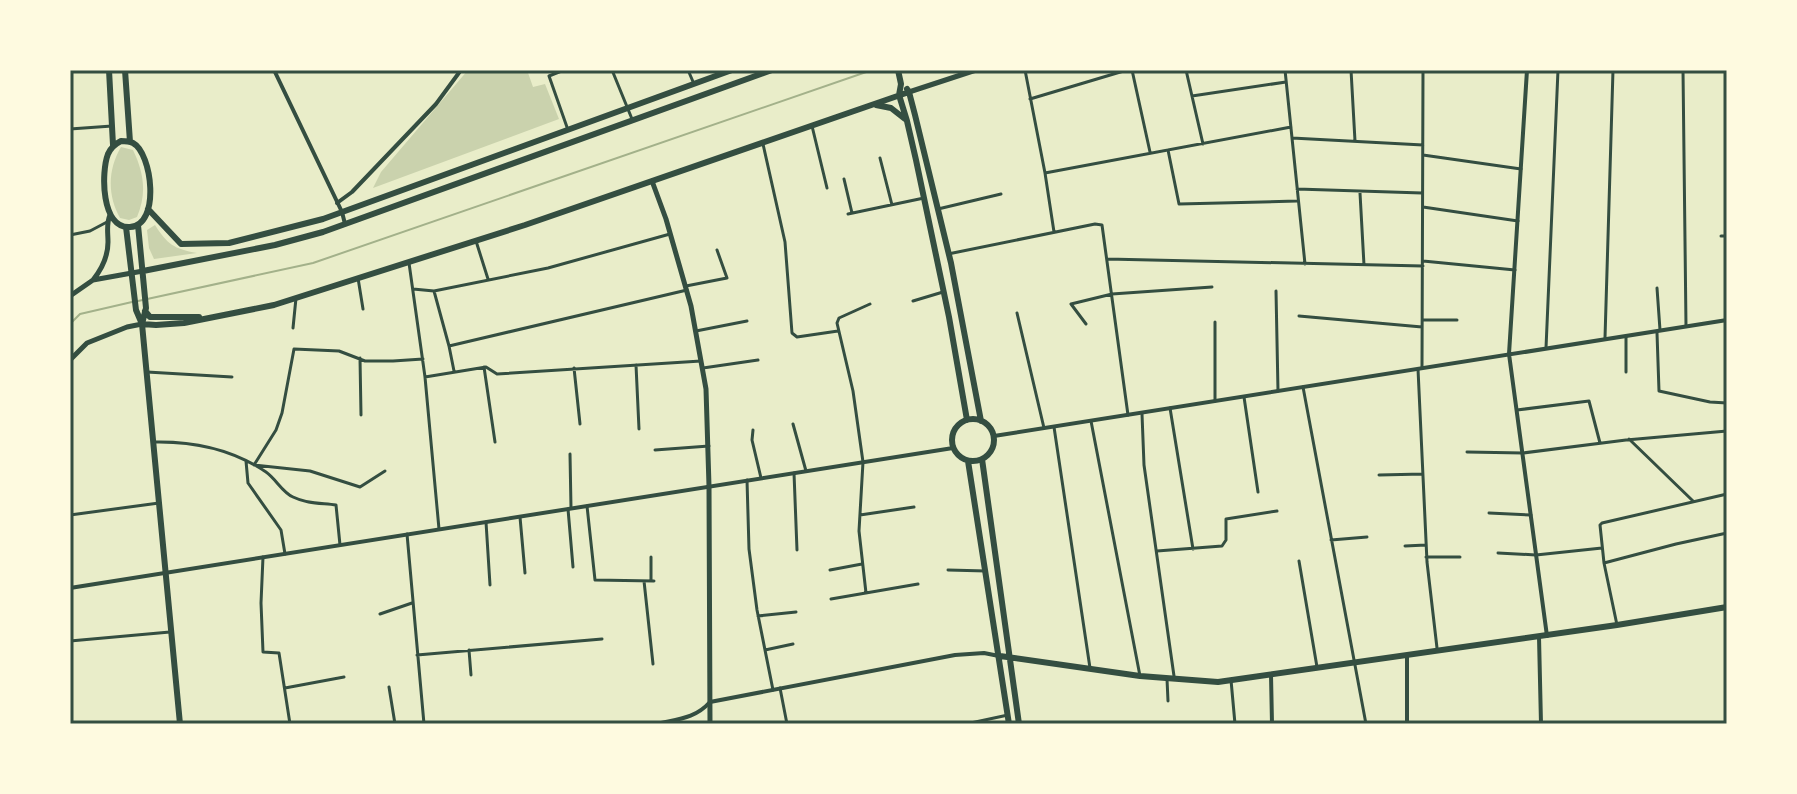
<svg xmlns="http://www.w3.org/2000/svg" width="1797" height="794" viewBox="0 0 1797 794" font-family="'Fira Sans',sans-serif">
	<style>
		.green { fill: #cad2ad }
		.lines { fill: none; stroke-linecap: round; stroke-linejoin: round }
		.stream { stroke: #a3b18a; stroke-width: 2 }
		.minor { stroke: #344e41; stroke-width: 3 }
		.tertiary { stroke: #344e41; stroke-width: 4 }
		.secondary { stroke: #344e41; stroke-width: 5 }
		.primary { stroke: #344e41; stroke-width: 6 }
		.neatline { fill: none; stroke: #344e41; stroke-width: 3 }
	</style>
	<rect width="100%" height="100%" fill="#e9edc9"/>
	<path class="green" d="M468,70H527L533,87L545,84L559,119L373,188L381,172Z
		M121,147L133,150C144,173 147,193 137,217L129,220L120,218C107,195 108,169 121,147Z
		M155,225C167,244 174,249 197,253L154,259L149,248L147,230Z"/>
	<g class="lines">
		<path class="stream" d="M138,301L313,263L872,70
			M70,324L80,314L132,302"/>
		<path class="minor" d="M564,70L549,76L568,130
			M612,70L632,119
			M688,70L694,84
			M1025,70L1045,173L1054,232
			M1132,70L1150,152
			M1186,70L1203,144
			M1285,70L1305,264
			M1351,70L1355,141
			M1683,70L1686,326
			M1192,96L1286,82
			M1030,99L1127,70
			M812,126L827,188
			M70,129L112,126
			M1292,138L1423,145
			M763,144L785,242L792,333L797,337L838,331
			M1168,150L1179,204L1297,201
			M1423,155L1521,169
			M880,158L892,205
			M1045,173L1291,127
			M844,179L852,213
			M1297,189L1422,193
			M1360,193L1364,265
			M1423,207L1518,221
			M938,209L1001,194
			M848,214L924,198
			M70,235L90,231L107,222
			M1721,236H1727
			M476,241L488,279
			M948,254L1095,224L1102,225L1128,415
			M1107,259L1423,266
			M1423,261L1515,270
			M409,263L425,377L439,529
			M358,278L363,309
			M686,286L727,278L717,250
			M1657,288L1660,330
			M413,289L434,291L548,268L670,234
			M434,291L449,346
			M1276,291L1278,391
			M913,301L943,292
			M1017,313L1044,428
			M1299,316L1422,327
			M1422,320H1457
			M1086,324L1071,304L1112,294L1212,287
			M293,328L296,298
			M696,331L747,321
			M1657,333L1659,391L1710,402L1727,403
			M1605,338L1613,70
			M1546,348L1558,70
			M360,358L361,415
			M636,365L639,429
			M484,367L495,442
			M574,368L580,424
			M703,368L758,360
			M1422,368L1423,70
			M1418,369L1427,562L1437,648
			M454,371L449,346L687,290
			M147,372L232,377
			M1626,372V336
			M425,377L486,367L497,374L701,361
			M1303,387L1366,724
			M1244,397L1258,492
			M1215,401V322
			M1170,408L1193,549
			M1517,410L1589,401L1600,443
			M1142,414L1144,465L1174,676
			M1091,421L1140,676
			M793,424L806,471
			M1054,427L1090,668
			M753,430L752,440L761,478
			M1629,439L1693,501
			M153,442C194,441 232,449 266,472C276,479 282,492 293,497C307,504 322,503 336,505L340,545
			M655,450L709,446
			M1467,452L1523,453L1626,440L1727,431
			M570,454L571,508
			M246,461L248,483L281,530L285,554
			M385,471L360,487L310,471L254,465L276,430L282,413L294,349L339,351L365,361H393L423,359
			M794,473L797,550
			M1379,475L1423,474
			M747,480L749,549L757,610L773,690
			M587,506L595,580L654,581
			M568,509L573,567
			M1489,513L1531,515
			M70,515L159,503
			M860,515L914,507
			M520,517L525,573
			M486,522L490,585
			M407,534L424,724
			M1331,540L1367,537
			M1405,546L1426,545
			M1157,551L1222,546L1226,540V519L1277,511
			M1498,553L1536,555L1602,548
			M263,557L261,603L263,652L279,653L290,724
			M1426,557H1460
			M1299,561L1317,667
			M1604,563L1676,544L1727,533
			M830,570L862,564
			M948,570L986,571
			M644,581L653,664
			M651,581V557
			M866,593L859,531L863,462L853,391L837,323L839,318L870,304
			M831,599L918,584
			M380,614L412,603
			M758,616L796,612
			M1617,625L1604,563L1600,525L1602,523L1727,494
			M70,641L170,632
			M469,650L471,675
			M765,650L793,644
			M417,655L602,639
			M1167,679L1168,701
			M1231,680L1235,724
			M389,687L395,724
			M285,688L344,677
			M780,688L787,724
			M966,724L1008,715"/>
		<path class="tertiary" d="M274,70L342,212L345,224
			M1527,70L1509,354L1547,636
			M337,203L352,192L436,104L461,70
			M994,436L1727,320
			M70,588L953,448
			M1539,637L1541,724
			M1407,656V724
			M1271,675L1272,724
			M656,724C677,719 695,719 710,702L955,655L984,653L999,656"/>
		<path class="secondary" d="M909,92L976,70
			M652,181L666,219L691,306L706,389L709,486L710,724
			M93,280C101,270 108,256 108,242C108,232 106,224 110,215
			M70,296L93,280L143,271
			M70,360L87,343L127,327L142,324"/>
		<path class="primary" d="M109,70L113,145
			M125,70L130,142
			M898,70L901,84L899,95L907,121L916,160L949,317L967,420
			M907,89L909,92L915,115L951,263L981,421
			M876,105L891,108L905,119
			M121,141C125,141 129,141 133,143C152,153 161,225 130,227C101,229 101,172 108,154C111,147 115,144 121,141Z
			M148,209L181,244L229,243L323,219L732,70
			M138,225L146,308L142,324
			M126,227L136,310L142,324L180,724
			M143,271L275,245L323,232L772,70
			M145,311L150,317H199
			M142,324L156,325L184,323L274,305L525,225L909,92
			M952 440a21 21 0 1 1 42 0a21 21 0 1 1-42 0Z
			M982,459L1019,724
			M968,461L1009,724
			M1000,656L1140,676L1218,682L1617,625L1727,607"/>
	</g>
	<rect width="1797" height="794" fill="none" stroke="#fefae0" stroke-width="144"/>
	<rect x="72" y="72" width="1653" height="650" class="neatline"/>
</svg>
